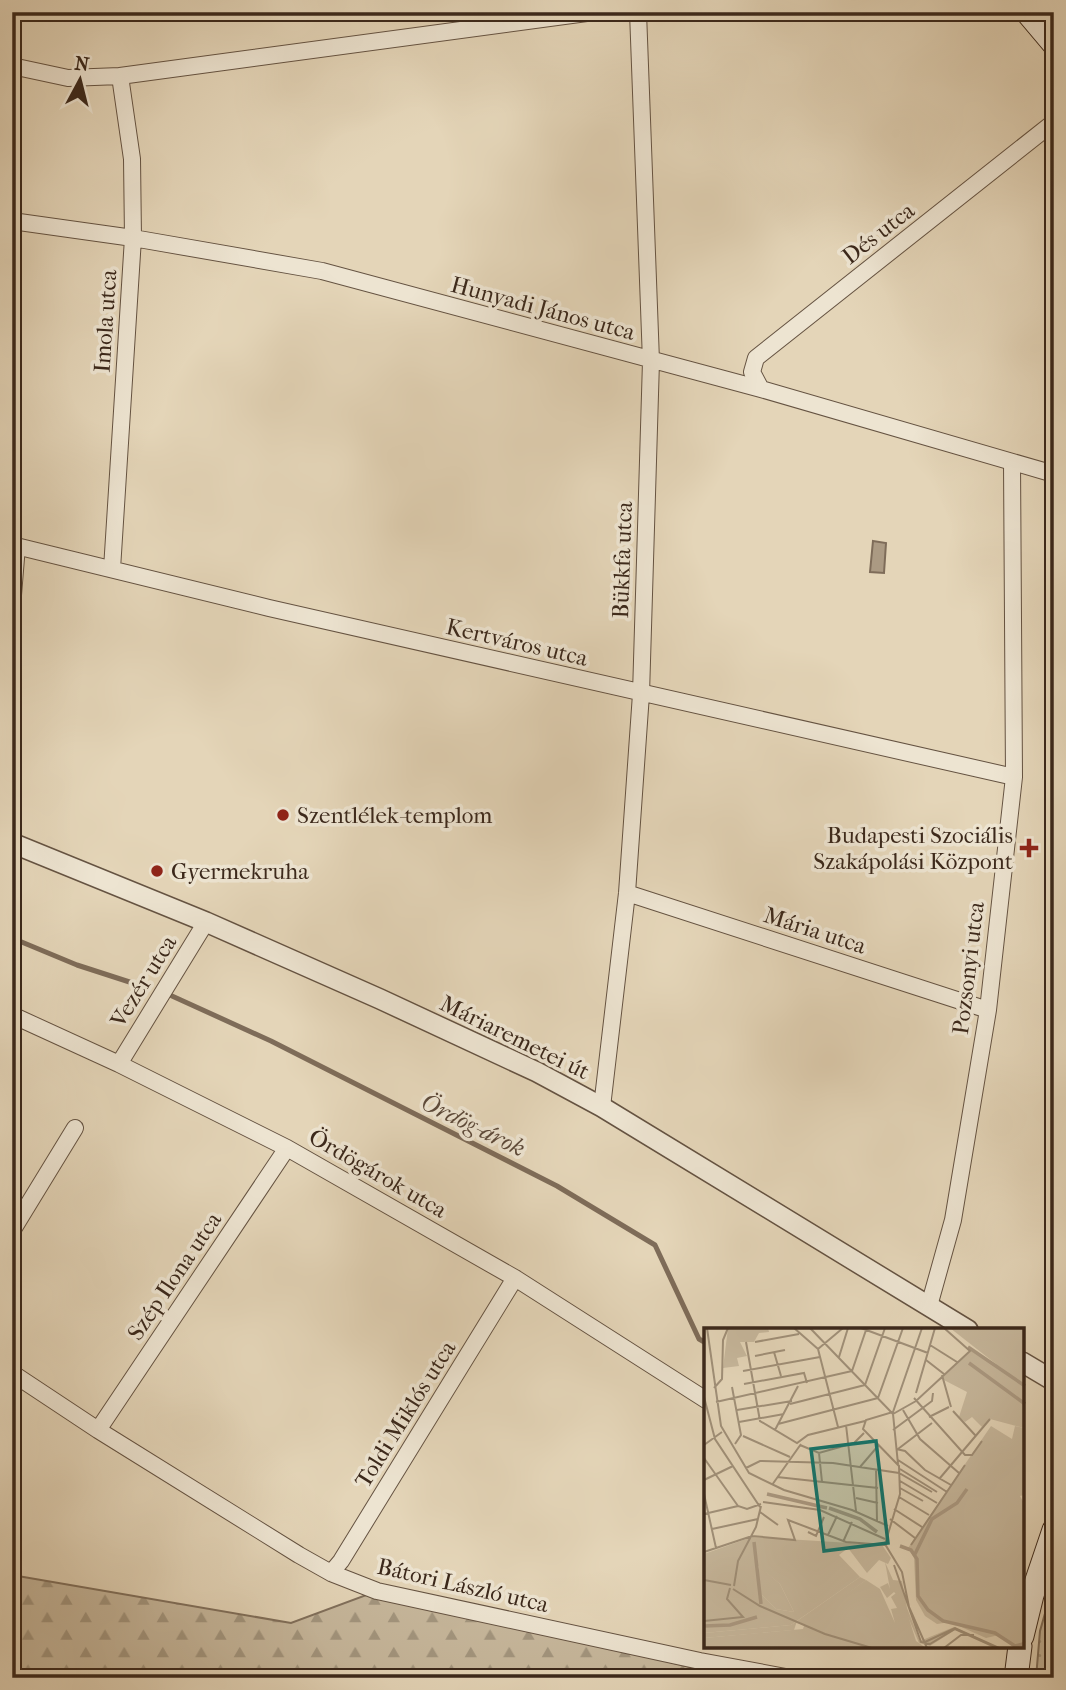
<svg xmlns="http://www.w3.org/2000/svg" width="1066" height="1690" viewBox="0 0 1066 1690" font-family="'IM FELL French Canon',serif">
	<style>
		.green { fill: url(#green-dots); stroke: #81705c; stroke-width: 2 }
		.forest { fill: url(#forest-firs); stroke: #81705c; stroke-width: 2 }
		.water { fill: #ab9a83; stroke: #7e6c59; stroke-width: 2 }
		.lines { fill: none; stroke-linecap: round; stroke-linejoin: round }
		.stream { stroke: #7e6c59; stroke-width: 5 }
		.minor-casing { stroke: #655342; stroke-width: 18 }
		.tertiary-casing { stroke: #655342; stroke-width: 22 }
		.secondary-casing { stroke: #3b281b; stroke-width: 25 }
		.minor { stroke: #ede4d1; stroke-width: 16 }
		.tertiary { stroke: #ede4d1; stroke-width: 19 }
		.secondary { stroke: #ede4d1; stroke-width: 23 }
		.poi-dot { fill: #8f2418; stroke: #ede4d1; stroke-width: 2.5 }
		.labels { text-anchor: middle; stroke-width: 7; stroke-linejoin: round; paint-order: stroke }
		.street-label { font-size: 23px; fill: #3b281b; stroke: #ede4d1 }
		.poi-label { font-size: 23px; fill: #3b281b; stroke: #ede4d1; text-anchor: start }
		.water-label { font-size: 24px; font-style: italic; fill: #5d4a3a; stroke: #ede4d1 }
		.inset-river { fill: none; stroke: #ab9a83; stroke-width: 3.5 }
		.inset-road { fill: none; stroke: #a09079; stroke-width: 2 }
		.view { fill: #0f766e; fill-opacity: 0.15; stroke: #0f766e; stroke-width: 3.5 }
		.inset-edge { fill: none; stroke: #3b281b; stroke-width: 3.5 }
	</style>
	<defs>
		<pattern id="green-dots" width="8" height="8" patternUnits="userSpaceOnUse" patternTransform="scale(1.75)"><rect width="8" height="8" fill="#c7b89d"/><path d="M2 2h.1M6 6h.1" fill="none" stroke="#a3967f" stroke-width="1.8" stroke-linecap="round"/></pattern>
		<pattern id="forest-firs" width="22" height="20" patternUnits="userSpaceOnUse" patternTransform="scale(1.75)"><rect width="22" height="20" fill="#c7b89d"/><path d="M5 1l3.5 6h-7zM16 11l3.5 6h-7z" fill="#a3967f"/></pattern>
	</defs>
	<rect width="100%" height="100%" fill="#e4d5b8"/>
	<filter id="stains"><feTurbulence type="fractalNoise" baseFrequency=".00286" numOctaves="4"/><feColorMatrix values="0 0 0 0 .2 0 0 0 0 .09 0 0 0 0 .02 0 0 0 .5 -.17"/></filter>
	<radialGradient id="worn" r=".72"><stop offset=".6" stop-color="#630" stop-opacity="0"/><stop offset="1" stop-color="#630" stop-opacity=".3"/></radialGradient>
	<path class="green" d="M1054,1582V1678H1036L1040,1631Z"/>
	<path class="forest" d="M12,1575L291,1623L377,1591L707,1671L747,1678H12Z"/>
	<path class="water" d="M873,541L886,543L884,573L870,572Z"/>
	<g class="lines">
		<path class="stream" d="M12,938L77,965L145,987
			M172,996L271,1041L557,1186L655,1245L699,1339L706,1343"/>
		<g class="minor-casing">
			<path id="minor" d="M12,66L68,78L120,76L594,12
				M12,221L133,238L322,271L761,389L1054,474
				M761,389L752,372L756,358L1054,122
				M12,545L269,608L1014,777
				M112,569L133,238L132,159L120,76
				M12,607L17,546
				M627,893L988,1010
				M12,1015L119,1064L287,1148L515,1278L706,1400
				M119,1064L206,922
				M602,1107L627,893L641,694L651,361L638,12
				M12,1231L75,1128
				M929,1306L953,1220L988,1010L1014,777L1012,462
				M12,1373L98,1430L299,1555L331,1573L377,1591L700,1661L791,1678
				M98,1430L287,1148
				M331,1573L341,1561L515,1278"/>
		</g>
		<g class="tertiary-casing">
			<path id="tertiary" d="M12,843L206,922L380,999L537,1072L602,1107L968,1330
				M1022,1362L1054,1381"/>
		</g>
		<g class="secondary-casing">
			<path id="secondary" d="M1027,12L1054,44
				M1022,1636L1032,1595L1054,1530
				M1016,1678L1020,1646"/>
		</g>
		<use href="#minor" class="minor"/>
		<use href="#tertiary" class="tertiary"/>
		<use href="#secondary" class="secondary"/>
	</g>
	<g class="poi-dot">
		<circle cx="283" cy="815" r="7"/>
		<path d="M1025.5 837.5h7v7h7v7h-7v7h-7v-7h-7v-7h7z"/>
		<circle cx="157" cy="871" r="7"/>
	</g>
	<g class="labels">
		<g class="street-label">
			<text transform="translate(878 233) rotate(-38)" y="8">Dés utca</text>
			<text transform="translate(543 308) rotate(15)" y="8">Hunyadi János utca</text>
			<text transform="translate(105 321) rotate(-86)" y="8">Imola utca</text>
			<text transform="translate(622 560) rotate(-88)" y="8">Bükkfa utca</text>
			<text transform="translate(517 642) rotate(13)" y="8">Kertváros utca</text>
			<text transform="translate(815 930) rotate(18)" y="8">Mária utca</text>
			<text transform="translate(968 968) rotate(-83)" y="8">Pozsonyi utca</text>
			<text transform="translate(143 981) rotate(-58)" y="8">Vezér utca</text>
			<text transform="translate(515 1037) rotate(26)" y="8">Máriaremetei út</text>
			<text transform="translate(378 1173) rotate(30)" y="8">Ördögárok utca</text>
			<text transform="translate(174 1276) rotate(-56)" y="8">Szép Ilona utca</text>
			<text transform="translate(405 1414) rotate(-58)" y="8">Toldi Miklós utca</text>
			<text transform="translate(463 1585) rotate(13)" y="8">Bátori László utca</text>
		</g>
		<g class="poi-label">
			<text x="297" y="823">Szentlélek-templom</text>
			<text x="1013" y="843" text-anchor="end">Budapesti Szociális<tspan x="1013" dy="26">Szakápolási Központ</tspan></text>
			<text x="171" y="879">Gyermekruha</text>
		</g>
		<g class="water-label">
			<text transform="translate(473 1125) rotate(26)" y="8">Ördög-árok</text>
		</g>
	</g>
	<g transform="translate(704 1328)">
		<rect width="320" height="320" fill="#e4d5b8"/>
		<path d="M246,0H320V100L286,91L278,99L268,89L261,94L255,89L263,64L238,51L231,55L267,23L292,36ZM181,234L189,252L198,253L203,280L216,313L250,299L296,320L251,302L226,318L215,315L196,270L190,264L183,270L176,259L184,255L186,261ZM55,238L76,256L90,284L72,281L58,267L53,252ZM156,249L162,252L101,297L93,293L90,302L0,310V305L87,297L93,293Z" fill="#c7b89d"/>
		<path d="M24,0H64L65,4L55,5L50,14H36L43,28L33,30L35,38L19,40ZM287,98L308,111L311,98L320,100V167L316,168L321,177L320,320H308L311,317L295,307L282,310L246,294L233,296L221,288L212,272L210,230L204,220ZM48,209L178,217L187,230L184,236L175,232L163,245L144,220L135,227L156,249L87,297L0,305V226ZM54,238L76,256L90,284L72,281L58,267ZM162,252L176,261L191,295L187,281L193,280L187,269L196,262L212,313L222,320H0V310L99,301L101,295Z" fill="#c7b89d" fill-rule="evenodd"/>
		<path d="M35,232L49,237L50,257L31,254Z" fill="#c7b89d"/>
		<path class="inset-river" d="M264,19L321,58M265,35L321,76M63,166L123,180M125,180L156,191L173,204M50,214L57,276M196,218L207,222L213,231L214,268L224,282L239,293L291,305L311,318L319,316L318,320M211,226L228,191L253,175L263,161M0,298L26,297L53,289"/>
		<path class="inset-road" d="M3,0L17,98L45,145L80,162L148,182L184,198M90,0L114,21M106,0L189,86L194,136M157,0L224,25M218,0L189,84L162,92L159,101L195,138L196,166L181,216L198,244L205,279L223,320M42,14L56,93L93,115L104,107L161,93M51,14L95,6M226,17L253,34M114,21L134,99M114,21L139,0M70,24L77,48M51,28L81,22M135,29L144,0M222,32L240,46M39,43L116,29M148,43L162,2M238,47L247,79M40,56L100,45L103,55M161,57L181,0M28,59L37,107L31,116M10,60L18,51L19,12L24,0M212,65L231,0M0,69L11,111L56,179M174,70L199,0M210,70L261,127H268L278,113M12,74L148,43M86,76L161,57M33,82L88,73M199,82L216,111L255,145M249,83L271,107M189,86L212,73L266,23L240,0M225,89L245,79M35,94L80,86M74,96L174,70M142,97L152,183M71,102L94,58M189,102L228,73L229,65M39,108L86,129M0,117L18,104M96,117L115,125L150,115L160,105M192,121L201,123L221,142L247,157M194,121L228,95M115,125L118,154M0,130L34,178L43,181L57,176M194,132L243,164M156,139L174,118M42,140L56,133L129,135L195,145L228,164M172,141L173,193M196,141L233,164M73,149L174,160M236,150L286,91M0,152L29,138M196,153L233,175M68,157L97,116M196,160L219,173M0,166L12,220M195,169L225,187M152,170L174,175M59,174L116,182L181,211M190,181L218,199M56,184L74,197M0,186L34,178M186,191L211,210M8,201L54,191M104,204L112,208L120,189M124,207L133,188M139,214L148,194M207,217L261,137M0,224L48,208L91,212L84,192L142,214L181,217M190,237L217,314L226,316L251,301L293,320M0,252L27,257M30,258L34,233L52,199L57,178M29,261L56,278L121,306L168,320M0,293L39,289L23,271L26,260M221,314L251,300L295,320M240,320L257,307H270"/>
		<path class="view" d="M172,113L184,215L120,223L107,121Z"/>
		<rect width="320" height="320" class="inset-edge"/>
	</g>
	<rect width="1066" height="1690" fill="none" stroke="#e4d5b8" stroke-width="42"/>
	<rect x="14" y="14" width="1038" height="1662" fill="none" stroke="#3b281b" stroke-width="3.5"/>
	<rect x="21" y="21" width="1024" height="1648" fill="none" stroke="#3b281b" stroke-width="2"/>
	<g transform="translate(80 80) rotate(7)" stroke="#ede4d1" stroke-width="5" paint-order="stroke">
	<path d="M0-5L12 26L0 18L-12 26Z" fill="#3b281b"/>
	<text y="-10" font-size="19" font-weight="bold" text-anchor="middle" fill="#3b281b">N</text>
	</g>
	<rect width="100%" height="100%" filter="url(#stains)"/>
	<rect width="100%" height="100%" fill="url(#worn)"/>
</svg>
